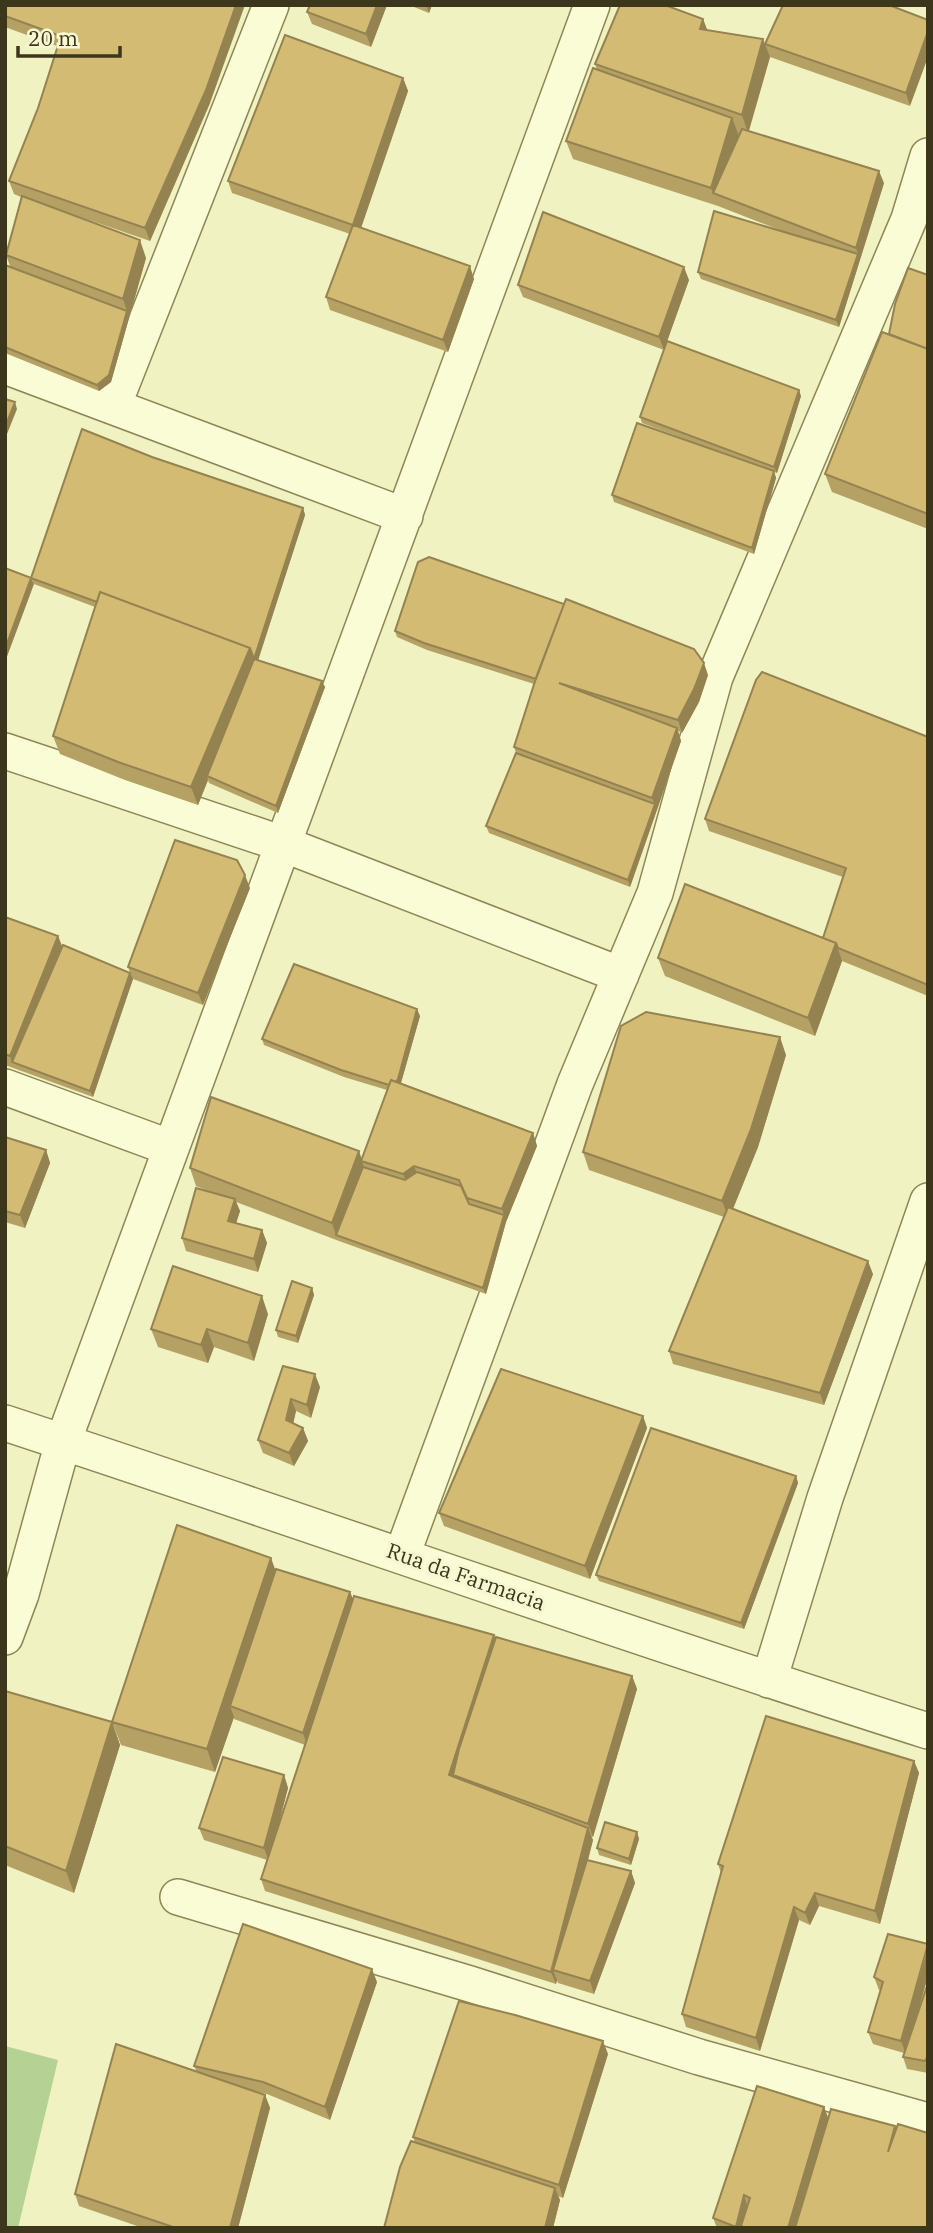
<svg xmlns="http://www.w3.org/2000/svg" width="933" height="2233" viewBox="0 0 933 2233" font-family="'IBM Plex Serif',serif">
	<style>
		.green { fill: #b5d194 }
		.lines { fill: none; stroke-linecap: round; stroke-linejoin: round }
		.street-casing { stroke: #8d8657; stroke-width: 38 }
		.street { stroke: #fafcd5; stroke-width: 35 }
		.wall { fill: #b5a164 }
		.shaded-wall { fill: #948351 }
		.building { fill: #d3bb74; stroke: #948351; stroke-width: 2 }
		.labels { text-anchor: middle; stroke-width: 6; stroke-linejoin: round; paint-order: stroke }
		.street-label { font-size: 21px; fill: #3b361c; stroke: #f7f8d1 }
	</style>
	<rect width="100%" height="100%" fill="#f0f2c1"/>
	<path class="green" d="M5,2046L58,2060L18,2228H5Z"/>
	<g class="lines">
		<g class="street-casing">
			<path id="street" d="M5,366L405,516
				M113,406L271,5
				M5,751L283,844L621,975
				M5,1087L171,1148
				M5,1423C313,1524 619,1633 928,1731
				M402,1555L575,1084L655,893L715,677L909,219L928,156
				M5,1637L21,1594L63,1442L592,5
				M769,1680L825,1498L928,1201
				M178,1897L470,1984L699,2057L928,2121"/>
		</g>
		<use href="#street" class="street"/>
	</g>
	<path class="wall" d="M5,5L210,103L150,241L54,208L146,258L111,382L99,391L5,353V265L10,266L6,255L21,197L14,194L9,181L38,108L57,46L5,27Z
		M387,5L371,47L312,24L307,12Z
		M409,5H432L429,13Z
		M889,5L910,106L770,57L749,131L884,183L839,327L701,279L698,272L790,234L718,206L573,159L566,141L597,70L595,64L703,19L707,30L765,44Z
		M403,78L408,91L361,227L474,279L448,352L330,310L326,297L350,234L232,193L228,181Z
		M928,275V529L832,492L825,474L889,334Z
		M689,280L667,341L801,396L777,473L774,472L776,478L754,554L614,502L612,495L735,458L642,423L640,417L664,350L523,297L518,285Z
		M152,457L303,508L305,515L258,661L325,687L278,813L209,783L208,780L198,805L125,780L60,754L53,736L95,607L34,584L31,578Z
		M395,631L708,675L699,702L682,733L678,731L681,741L630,887L489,833L486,826L516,753L514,747L534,684L427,650L397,637Z
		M928,737V996L842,961L815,1036L665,976L658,958L823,938L843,877L709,831L705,819Z
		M250,888L203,1005L133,979L93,1097L5,1065V917L58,936L62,946L130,973L128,967Z
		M420,1016L401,1083L533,1133L537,1146L506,1222L486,1294L339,1241L236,1202L240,1211L236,1223L262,1230L267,1243L258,1272L186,1251L182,1238L211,1192L196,1186L190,1168L359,1151L362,1160L387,1090L344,1077L264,1045L262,1039Z
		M786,1055L758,1147L733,1208L873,1274L824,1405L673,1364L669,1351L724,1217L589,1170L583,1152Z
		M5,1137L46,1150L50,1163L25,1228L5,1222Z
		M312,1288L314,1295L298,1343L278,1337L276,1330Z
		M268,1314L254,1361L214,1347L208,1363L158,1347L151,1329Z
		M283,1366L320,1387L311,1418L296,1411L293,1424L303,1428L308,1441L294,1466L263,1453L258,1440Z
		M643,1416L647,1428L590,1579L444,1526L439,1513Z
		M796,1476L798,1483L744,1629L599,1581L596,1575Z
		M276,1571L350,1592L353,1599L632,1676L637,1689L593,1837L591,1836L593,1840L588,1860L631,1871L635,1883L594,1994L558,1983L557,1980L556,1984L265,1891L261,1879L267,1860L204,1840L199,1828L284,1775L288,1788L279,1823L305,1745L234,1719V1717L215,1772L121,1745L112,1722Z
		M5,1691L112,1722L120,1745L74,1893L5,1865Z
		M914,1761L919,1773L880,1924L819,1906L810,1925L799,1920L760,2051L686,2027L682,2014L721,1873L718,1864Z
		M637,1832L639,1839L631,1865L599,1855L597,1848Z
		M928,1976L916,2018L928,1983V2073L907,2069L903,2057L904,2053L873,2044L868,2032L881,1991L879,1990L874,1977Z
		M377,1982L330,2120L267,2094L252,2091L265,2095L270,2108L238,2228H143L79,2206L75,2194L197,2072L194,2066Z
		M608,2054L563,2198L558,2196L560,2200L553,2228H384L415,2143L413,2137Z
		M824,2107L828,2118L896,2129L928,2228H717L713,2218Z"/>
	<path class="shaded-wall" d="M236,5H245L210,103L150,241L145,228Z
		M377,5H387L371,47L366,34Z
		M426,5H432L429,13Z
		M703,19L710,37L700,29Z
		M928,31V57L910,106L906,93Z
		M763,39L770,57L748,133L742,115Z
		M403,78L408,91L358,237L353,225Z
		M732,118L739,136L713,193L711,188Z
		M879,171L884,183L839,327L836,320L858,254L856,248Z
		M140,240L146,258L111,382L99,391L97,385L127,311L123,299Z
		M470,266L474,279L448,352L443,340Z
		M684,267L689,280L664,350L659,337Z
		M799,390L801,396L777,473L774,467Z
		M15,402L17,409L5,439V427Z
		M774,471L776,478L754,554L752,548Z
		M303,508L305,515L256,666L207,776L208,780L198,805L191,787Z
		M31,578L34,584L5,662V649Z
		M704,663L708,675L699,702L682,733L678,720Z
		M322,681L325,687L278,813L276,806Z
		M677,728L681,741L630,887L628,880L655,805L652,798Z
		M245,875L250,888L203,1005L198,993Z
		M58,936L63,949L12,1062L10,1056Z
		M836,943L842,961L815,1036L808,1018Z
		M130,973L133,979L93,1097L90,1091Z
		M417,1009L420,1016L400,1086H393Z
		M780,1037L786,1055L758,1147L729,1219L722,1201Z
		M533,1133L537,1146L506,1222L486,1294L483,1288L504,1215L502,1209Z
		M46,1150L50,1163L25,1228L20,1215Z
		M359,1151L365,1171L336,1235L332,1223Z
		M414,1166L419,1179L408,1186L403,1174Z
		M235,1199L240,1211L233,1233L228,1221Z
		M262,1230L267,1243L258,1272L254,1259Z
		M868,1261L873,1274L824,1405L820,1393Z
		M312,1288L314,1295L298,1343L296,1336Z
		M262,1296L268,1314L254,1361L248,1343Z
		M207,1329L214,1347L208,1363L201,1345Z
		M315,1374L320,1387L311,1418L307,1405Z
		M291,1399L296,1411L291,1433L286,1420Z
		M643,1416L647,1428L590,1579L585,1566Z
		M303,1428L308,1441L294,1466L289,1453Z
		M796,1476L798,1483L744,1629L741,1623Z
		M271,1558L279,1580L230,1706L234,1717L215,1772L207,1749Z
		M350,1592L355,1605L307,1745L303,1733Z
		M494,1635L499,1648L453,1775L456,1781L449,1775Z
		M632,1676L637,1689L593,1837L588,1824Z
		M112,1722L120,1745L74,1893L66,1871Z
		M914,1761L919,1773L880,1924L875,1911Z
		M284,1775L288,1788L269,1861L264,1848Z
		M588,1828L593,1840L559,1972L553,1970L557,1980L556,1984L551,1972Z
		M637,1832L639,1839L631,1865L629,1859Z
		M631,1871L635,1883L594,1994L590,1981Z
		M815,1893L819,1906L810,1925L805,1913Z
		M794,1907L799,1920L760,2051L756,2038Z
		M928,1947V1976L906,2054L901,2041Z
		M372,1969L377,1982L330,2120L325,2107Z
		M603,2041L608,2054L563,2198L559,2185Z
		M265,2095L270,2108L238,2228H230Z
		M824,2107L829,2120L796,2228H788Z
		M555,2188L560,2200L553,2228H545Z
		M744,2195L748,2208L741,2226L742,2228H736Z"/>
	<path class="building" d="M5,5H236L206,90L145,228L9,181L38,108L61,36L5,16Z
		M310,5H377L366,34L307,12Z
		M620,5H665L703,19L700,29L763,39L742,115L595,64Z
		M783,5H889L928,20V31L906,93L765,44Z
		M285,35L403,78L353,225L470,266L443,340L326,297L353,225L228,181Z
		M593,68L732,118L711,188L566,141Z
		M742,129L879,171L856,248L713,193Z
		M22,196L140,240L123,299L6,255Z
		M714,211L858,254L836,320L698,272Z
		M543,212L684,267L659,337L518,285Z
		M5,265L127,311L109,375L97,385L5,347Z
		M908,268L928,275V349L889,334L895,304Z
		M882,332L928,349V514L825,474Z
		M667,341L799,390L774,467L640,417Z
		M5,399L15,402L5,427Z
		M637,423L774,471L752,548L612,495Z
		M82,429L152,457L303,508L254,659L322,681L276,806L207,776L254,659L250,648L100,592L97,602L31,578L5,649V568L31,578Z
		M429,557L564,604L536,679L424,643L395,631L418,562Z
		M100,592L250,648L191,787L118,762L53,736Z
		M566,599L694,649L704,663L694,689L678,720L559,683L677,728L652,798L514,747L537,675Z
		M762,672L928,737V985L838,948L836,943L823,938L846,868L705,819L756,680Z
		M516,753L655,804L628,880L486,826Z
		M175,840L237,860L245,875L198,993L128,967Z
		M685,884L836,943L808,1018L658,958Z
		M5,917L58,936L10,1056L5,1054Z
		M63,945L130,973L90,1091L12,1062Z
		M294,964L417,1009L398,1079L396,1082L391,1080L389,1085L341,1070L262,1039Z
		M646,1012L780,1037L751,1129L722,1201L583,1152L621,1026Z
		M391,1080L533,1133L502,1209L467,1198L459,1180L414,1166L403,1174L361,1161Z
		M211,1097L359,1151L332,1223L190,1168Z
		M5,1137L46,1150L20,1215L5,1211Z
		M363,1167L405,1180L417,1172L461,1186L469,1204L504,1215L483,1288L336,1235Z
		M196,1188L235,1199L228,1221L262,1230L254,1259L182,1238Z
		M728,1207L868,1261L820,1393L669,1351Z
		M173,1266L262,1296L248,1343L207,1329L201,1345L151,1329Z
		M292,1281L312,1288L296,1336L276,1330Z
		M283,1366L315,1374L307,1405L291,1399L286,1420L303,1428L289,1453L258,1440Z
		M501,1369L643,1416L585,1566L439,1513Z
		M651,1428L796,1476L741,1623L596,1575Z
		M177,1525L271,1558L207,1749L112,1722Z
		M276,1569L350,1592L303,1733L230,1706Z
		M354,1596L494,1635L449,1775L588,1828L551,1972L261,1879Z
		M496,1637L632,1676L588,1824L453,1775L459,1749Z
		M5,1691L112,1722L66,1871L5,1846Z
		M766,1716L914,1761L875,1911L815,1893L805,1913L794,1907L756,2038L682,2014L723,1866L718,1864Z
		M223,1757L284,1775L264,1848L199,1828Z
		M605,1822L637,1832L629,1859L597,1848Z
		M587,1860L631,1871L590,1981L553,1970Z
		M243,1924L372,1969L325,2107L263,2082L194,2066Z
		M888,1934L928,1944L901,2041L868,2032L883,1982L874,1977Z
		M928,1983V2056L925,2061L903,2057Z
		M459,2001L515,2015L603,2041L559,2185L413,2137Z
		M116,2044L265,2095L230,2228H176L75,2194Z
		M757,2086L824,2107L788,2228H745L741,2226L750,2198L744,2195L736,2227L713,2218Z
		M831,2109L895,2126L888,2152L898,2124L928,2133V2228H795Z
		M411,2141L555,2188L545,2228H384L400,2167Z"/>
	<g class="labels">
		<g class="street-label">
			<text transform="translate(466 1577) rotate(19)" y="7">Rua da Farmacia</text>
		</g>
	</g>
	<rect width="933" height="2233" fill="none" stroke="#3b361c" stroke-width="14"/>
	<path d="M18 46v10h102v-10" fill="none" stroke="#3b361c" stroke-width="3.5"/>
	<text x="28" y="46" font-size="21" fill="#3b361c" stroke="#f7f8d1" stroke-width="5" paint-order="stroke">20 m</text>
</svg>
